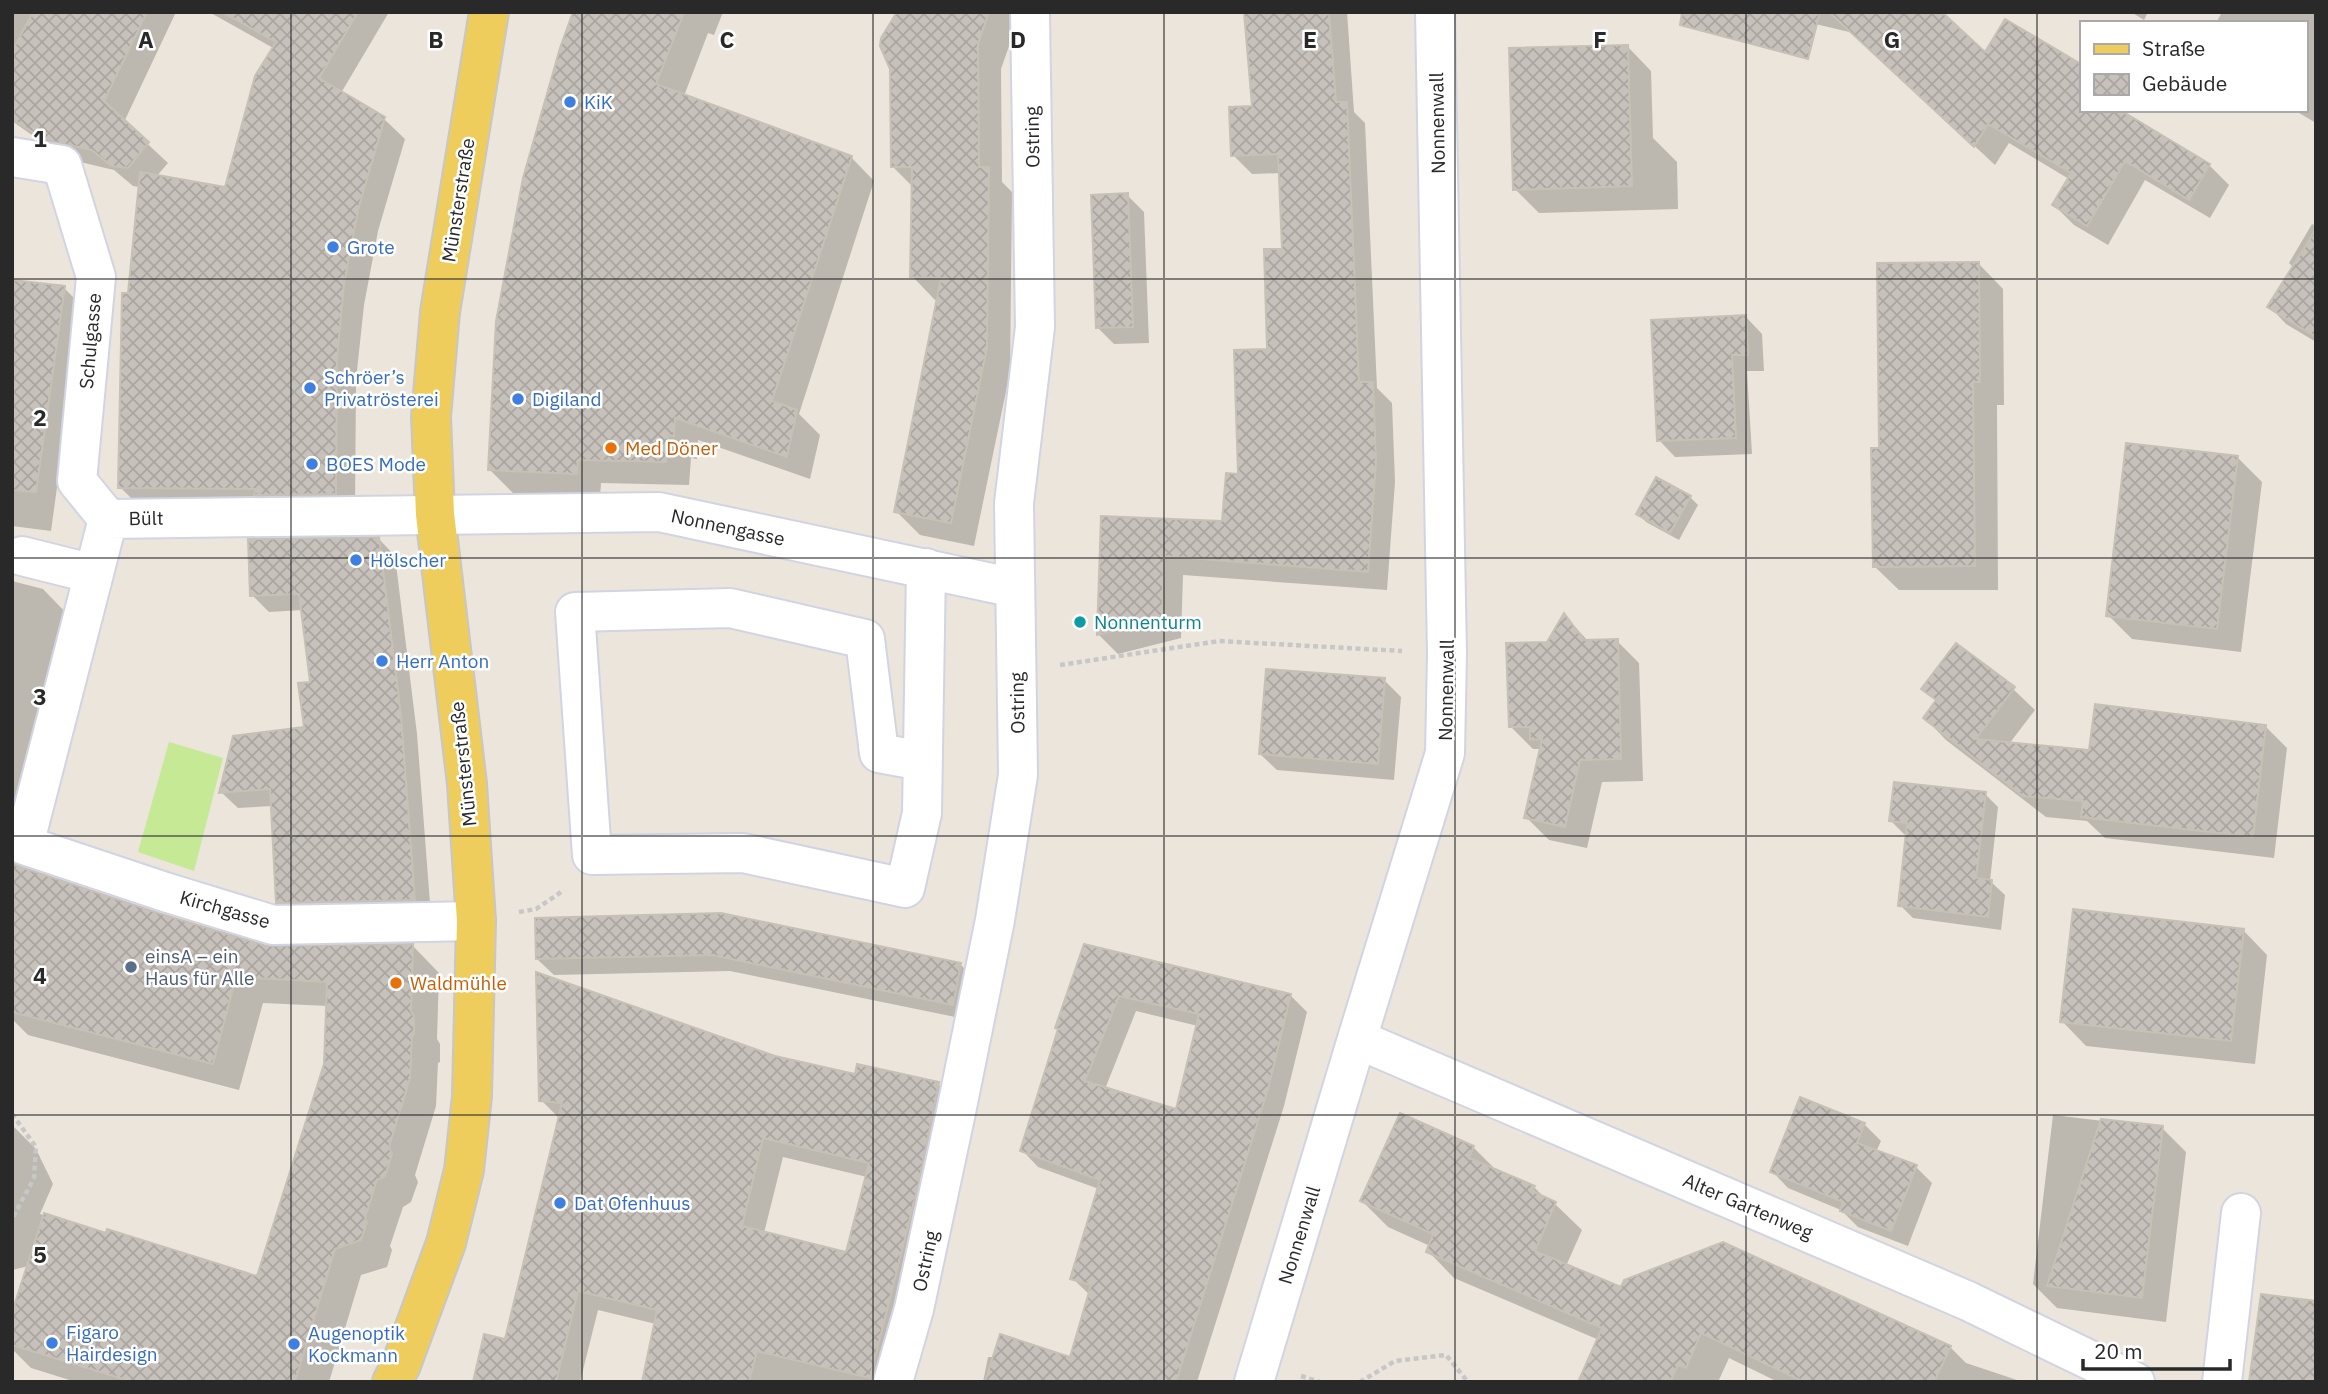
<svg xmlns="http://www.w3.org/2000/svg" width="2328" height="1394" viewBox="0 0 2328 1394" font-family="'IBM Plex Sans',sans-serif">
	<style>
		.pitch { fill: #c5e994 }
		.shadow { fill: #0003; fill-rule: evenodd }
		.building { fill: url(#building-cross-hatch); stroke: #c7c0b5; stroke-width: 2; fill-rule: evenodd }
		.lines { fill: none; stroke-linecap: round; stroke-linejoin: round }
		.minor-casing { stroke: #d1d4e2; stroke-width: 42 }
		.major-casing { stroke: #c7c7c7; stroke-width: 42 }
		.path { stroke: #c7c7c7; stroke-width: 4.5; stroke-dasharray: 5 3.5; stroke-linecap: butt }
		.minor { stroke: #fff; stroke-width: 38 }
		.major { stroke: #efcd5d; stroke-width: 38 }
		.grid { fill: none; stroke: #292929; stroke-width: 2; stroke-opacity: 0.55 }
		.shop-dot { fill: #3f7fe0; stroke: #fff; stroke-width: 2.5 }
		.food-dot { fill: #e8710a; stroke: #fff; stroke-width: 2.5 }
		.culture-dot { fill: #0f9aa8; stroke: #fff; stroke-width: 2.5 }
		.service-dot { fill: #5c6f8a; stroke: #fff; stroke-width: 2.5 }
		.labels { text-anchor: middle; stroke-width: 5; stroke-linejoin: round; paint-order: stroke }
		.shop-label { font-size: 19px; fill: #366cbe; stroke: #fff; text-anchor: start }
		.street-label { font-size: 19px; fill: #292929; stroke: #fff }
		.food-label { font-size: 19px; fill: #c56008; stroke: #fff; text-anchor: start }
		.culture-label { font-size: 19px; fill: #0d838f; stroke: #fff; text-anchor: start }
		.service-label { font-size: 19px; fill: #4e5e75; stroke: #fff; text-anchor: start }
		.grid-label { font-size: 23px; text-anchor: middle; font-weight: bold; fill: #292929; stroke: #fff; stroke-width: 5; stroke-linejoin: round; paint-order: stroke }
	</style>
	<defs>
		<pattern id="building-cross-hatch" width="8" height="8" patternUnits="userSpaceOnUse" patternTransform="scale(1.75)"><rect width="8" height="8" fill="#c7c1bb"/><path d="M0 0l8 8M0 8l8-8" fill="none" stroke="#aba6a1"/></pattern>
	</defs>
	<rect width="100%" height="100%" fill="#ece5db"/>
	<path class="pitch" d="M169,742L223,758L194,871L138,852Z"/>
	<path class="shadow" d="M12,12H176L124,122L168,163L156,177L226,189L275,49L209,12H389L341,93L384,119L405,139L378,231L364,305L356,380L355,514L140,507L120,487L130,295L140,187L133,186L114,170L76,161L56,152L12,121Z
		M575,12H723L714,35L708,33L684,96L851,157L874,181L799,414L820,435L810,479L698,440L697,459L691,458L689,485L601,483L600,497L513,493L490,470Z
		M892,12H1032L1014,32L1001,69L1002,182L1012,192L1010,372L974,546L920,535L896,511L938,300H935L912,276L913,187L892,166L898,15Z
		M1246,12H1347L1354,112L1365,123L1377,388L1392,403L1395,482L1387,590L1183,575L1181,638L1118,654L1099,635L1103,518L1223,523L1240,476L1269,351L1284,250L1281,173L1252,174L1233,155L1254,108Z
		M1765,12H1940L1986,55L2005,21L2081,66V110H2126V116L2209,165L2229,185L2210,218L2145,180L2108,245L2074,225L2054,205L2069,179L2009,143L1995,165L1880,58L1874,38Z
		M2131,12H2148L2144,20Z
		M2222,12H2313L2316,14V123L2294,110H2305V23H2216Z
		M1627,46L1651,71L1653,138L1677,162L1678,209L1539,213L1515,189Z
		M1127,195L1144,212L1149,343L1114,344L1098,328Z
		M2312,224L2316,226V342L2286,324L2270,307L2294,268L2289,263Z
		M1979,264L2003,289L2004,405H1997L1998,590H1899L1874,566Z
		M12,282L64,288L82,306L51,531L12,526Z
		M1746,317L1762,334L1764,371H1747L1752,454L1675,457L1659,440Z
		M2237,457L2262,482L2241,652L2132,639L2108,615Z
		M1690,497L1698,505L1679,540L1646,522L1638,514Z
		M379,539L395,556L417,734L431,916L294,919L277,902L272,806L238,808L221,792L306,729L312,683L303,610L269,612L252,595Z
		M12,581L43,589L69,616L75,657L21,869L267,948L413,946L439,973L437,1039L440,1044V1062L438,1063L436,1106L415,1175L418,1182L411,1202L403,1207L390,1246L392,1250L387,1267L361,1275L329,1382H76L31,1368L12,1349V1317L29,1266L12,1270V1125L36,1149L53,1184L40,1214L258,1278L326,1065L328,1006L263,1003L239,1090L28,1035L12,1019Z
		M1565,616L1589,642L1617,641L1639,663L1643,781L1602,782L1587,848L1549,840L1526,817L1541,749H1533L1511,727L1548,643Z
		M1384,680L1401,697L1394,780L1277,770L1260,754Z
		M1923,689H2013L2035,710L2009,744L2091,752L2266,727L2287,748L2274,858L2105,838L2087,821L2046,817L1946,740L1925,718L1937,702Z
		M1985,794L1998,807L1990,881L2005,895L2001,930L1913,918L1900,905L1908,834H1904L1891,821Z
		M537,920L961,965L977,981L970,1020L730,971L554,975L537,959Z
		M2243,930L2267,955L2255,1064L2086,1046L2062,1021Z
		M1085,946L1291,996L1307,1012L1284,1106L1197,1382H983L988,1357L1071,1359L1090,1295L1072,1278L1099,1189L1038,1167L1022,1150ZM1136,1011L1198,1026L1177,1111L1105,1089Z
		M774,1058L857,1076L938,1084L958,1104L892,1382H644L656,1324L598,1310L580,1382H475L507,1341L560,1119L541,1100ZM783,1157L867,1177L847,1254L764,1233Z
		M2053,1115L2162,1128L2186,1152L2166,1322L2057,1308L2033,1284Z
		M1864,1124L1881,1141L1876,1152L1916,1167L1932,1183L1908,1246L1858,1227L1841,1210L1788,1188L1772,1171Z
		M1473,1147L1498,1172L1534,1187L1546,1199L1555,1204L1582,1230L1566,1266L1622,1289L1950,1347L1966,1363L2023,1382H1778L1729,1358L1718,1382H1580L1599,1340L1454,1278L1428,1251L1430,1246L1388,1227L1362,1201Z"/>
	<path class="building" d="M33,12H147L104,101L149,142L128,168L111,166L92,150L54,142L34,133L12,119V51Z
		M222,12H358L319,78L385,117L358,210L344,284L337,359L336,494L254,495L256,489L118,488L122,293H128L140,172L225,187L255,76L276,42Z
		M573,12H684L656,84L852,156L772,401L797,410L787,457L675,418L674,436L668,435L666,462L578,460L577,474L488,470L496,321L523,178L560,48Z
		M897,12H989L978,44L979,167H989L987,348L951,523L894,512L941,278L910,277L912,167H891L890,69L880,46L881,38Z
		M1244,12H1329L1336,102H1347L1359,382H1373L1376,462L1368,572L1164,556L1162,619L1097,635L1101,516L1222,521L1226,473L1238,474L1234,350L1267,349L1264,249H1282L1278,154L1231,156L1229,107L1252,106Z
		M1682,12H1820L1808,59L1680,25Z
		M1829,12H1942L1985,52L2005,19L2081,64V110H2120L2210,164L2189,200L2125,161L2087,226L2052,205L2071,173L1988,124L1974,147Z
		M1628,45L1632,186L1513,190L1509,48Z
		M1128,193L1133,327L1096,328L1091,195Z
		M2316,229V337L2267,307Z
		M1979,262L1980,382H1973L1975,566L1873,567L1871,448H1879L1877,263Z
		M12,280L65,286L36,492L12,490Z
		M1746,315L1748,355H1732L1736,438L1657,441L1651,320Z
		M2126,443L2238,456L2217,629L2106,616Z
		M1656,477L1691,496L1670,533L1636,514Z
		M379,537L401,716L415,900L276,903L270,789L219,793L233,736L304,727L298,683L310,682L299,594L250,596L248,539Z
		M1564,613L1584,640L1618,639L1621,759L1580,760L1565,827L1524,818L1542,739L1530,740V727H1509L1506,643L1547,642Z
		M1956,643L2015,687L1976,739L2089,750L2095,704L2266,725L2253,837L2081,817L2083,801L2023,796L1923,718L1936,700L1921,689Z
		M1266,669L1385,678L1378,764L1259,754Z
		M1894,782L1986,792L1976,878L1992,880L1988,917L1898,906L1907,823L1889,821Z
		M12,864L158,913L267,946L413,944L411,1011L414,1016V1035L412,1036L410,1078L389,1147L392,1154L385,1176L377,1180L365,1218L367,1222L361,1240L335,1249L295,1382H133L12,1345V1312L44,1213L106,1233L107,1229L257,1276L324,1064L327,982L236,977L213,1064L12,1012Z
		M2073,909L2244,929L2231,1041L2060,1022Z
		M721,913L961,963L953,1005L712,955L536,959L535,918Z
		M1084,944L1291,994L1268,1089L1176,1382H985L1000,1334L1070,1357L1091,1285L1070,1279L1100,1180L1020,1151L1058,1029L1055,1028ZM1119,996L1199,1014L1176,1109L1085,1081Z
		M536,972L775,1056L855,1074L857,1064L939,1082L920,1178L870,1378L757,1351L749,1382H642L657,1310L578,1291L556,1382H473L484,1334L505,1339L562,1103L539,1101ZM763,1138L869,1163L846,1252L742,1226Z
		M1800,1097L1865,1123L1857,1143L1917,1165L1891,1231L1840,1211L1843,1202L1770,1172Z
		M1400,1113L1474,1146L1469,1158L1535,1186L1532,1191L1556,1202L1535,1251L1621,1287L1624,1280L1723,1242L1951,1346L1934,1382H1804L1701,1333L1686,1368L1678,1365L1670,1382H1578L1602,1328L1426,1252L1433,1234L1360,1201Z
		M2101,1119L2163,1126L2142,1298L2047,1286Z
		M2261,1294L2316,1301V1382H2249Z"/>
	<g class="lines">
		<g class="minor-casing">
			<path id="minor" d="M12,157L62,165L96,277L77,481L108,519
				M108,519L659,512L1015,588
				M108,519L24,845L165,892L273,925L476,921
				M22,556L94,574
				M922,761L879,753L865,639L730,608L575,612L592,855L743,853L905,888L922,813L926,568
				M1357,1039L1968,1301L2135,1382
				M893,1382L914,1309L956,1112L995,920L1018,775L1014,503L1035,327L1030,12
				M1254,1382L1357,1039L1445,753L1447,654L1435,12
				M2222,1382L2241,1213"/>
		</g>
		<g class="major-casing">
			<path id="major" d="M392,1382L401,1365L446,1243L464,1170L472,1096L476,921L467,784L435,514L431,417L440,312L489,12"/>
		</g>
		<path class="path" d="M1060,665L1219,641L1402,651
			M519,912L536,909L564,890
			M12,1114L36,1147L34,1178L12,1219
			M1301,1376L1320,1382
			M1360,1382L1395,1361L1446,1355L1468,1382"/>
		<use href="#minor" class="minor"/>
		<use href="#major" class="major"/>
	</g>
	<path class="grid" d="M291,12V1382M582,12V1382M873,12V1382M1164,12V1382M1455,12V1382M1746,12V1382M2037,12V1382M12,279H2316M12,558H2316M12,836H2316M12,1115H2316"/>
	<g class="shop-dot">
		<circle cx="570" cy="102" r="7"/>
		<circle cx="333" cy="247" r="7"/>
		<circle cx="310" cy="388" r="7"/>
		<circle cx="518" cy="399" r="7"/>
		<circle cx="312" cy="464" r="7"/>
		<circle cx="356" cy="560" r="7"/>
		<circle cx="382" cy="661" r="7"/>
		<circle cx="560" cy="1203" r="7"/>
		<circle cx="52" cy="1343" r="7"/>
		<circle cx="294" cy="1344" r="7"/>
	</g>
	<g class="food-dot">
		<circle cx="611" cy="448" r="7"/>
		<circle cx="396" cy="983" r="7"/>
	</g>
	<circle class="culture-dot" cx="1080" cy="622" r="7"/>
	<circle class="service-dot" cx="131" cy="967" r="7"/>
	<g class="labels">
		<g class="shop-label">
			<text x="584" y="109">KiK</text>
			<text x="347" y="254">Grote</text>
			<text x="324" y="384">Schröer’s<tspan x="324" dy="22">Privatrösterei</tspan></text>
			<text x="532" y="406">Digiland</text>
			<text x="326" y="471">BOES Mode</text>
			<text x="370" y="567">Hölscher</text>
			<text x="396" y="668">Herr Anton</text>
			<text x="574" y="1210">Dat Ofenhuus</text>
			<text x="66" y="1339">Figaro<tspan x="66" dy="22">Hairdesign</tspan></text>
			<text x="308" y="1340">Augenoptik<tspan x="308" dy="22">Kockmann</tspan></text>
		</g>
		<g class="street-label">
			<text transform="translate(1437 123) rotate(-91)" y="7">Nonnenwall</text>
			<text transform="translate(1032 137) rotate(-91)" y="7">Ostring</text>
			<text transform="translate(458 200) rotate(-81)" y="7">Münsterstraße</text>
			<text transform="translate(90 341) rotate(-85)" y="7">Schulgasse</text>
			<text transform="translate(146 518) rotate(-1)" y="7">Bült</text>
			<text transform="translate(728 527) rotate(12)" y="7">Nonnengasse</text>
			<text transform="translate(1446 690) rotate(-89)" y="7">Nonnenwall</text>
			<text transform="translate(1017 703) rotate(-91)" y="7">Ostring</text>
			<text transform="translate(463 764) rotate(-96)" y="7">Münsterstraße</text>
			<text transform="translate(225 909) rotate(16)" y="7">Kirchgasse</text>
			<text transform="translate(1748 1206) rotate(23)" y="7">Alter Gartenweg</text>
			<text transform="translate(1299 1235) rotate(-73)" y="7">Nonnenwall</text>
			<text transform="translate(925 1261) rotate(-78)" y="7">Ostring</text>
		</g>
		<g class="food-label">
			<text x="625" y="455">Med Döner</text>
			<text x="410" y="990">Waldmühle</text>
		</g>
		<g class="culture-label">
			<text x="1094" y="629">Nonnenturm</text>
		</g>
		<g class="service-label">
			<text x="145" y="963">einsA – ein<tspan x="145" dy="22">Haus für Alle</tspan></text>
		</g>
	</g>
	<g class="grid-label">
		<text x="146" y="48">A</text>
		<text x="436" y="48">B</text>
		<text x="727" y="48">C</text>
		<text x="1018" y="48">D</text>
		<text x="1310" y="48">E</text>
		<text x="1600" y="48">F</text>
		<text x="1892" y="48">G</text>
		<text x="40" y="147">1</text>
		<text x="40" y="426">2</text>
		<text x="40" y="705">3</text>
		<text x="40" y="984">4</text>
		<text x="40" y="1263">5</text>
	</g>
	<rect width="2328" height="1394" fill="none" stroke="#292929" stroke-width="28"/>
	<rect x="2080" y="21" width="228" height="91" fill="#ffffff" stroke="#a9a9a9" stroke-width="2"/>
	<rect x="2094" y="44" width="35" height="10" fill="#efcd5d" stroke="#a9a9a9" stroke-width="2"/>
	<text x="2142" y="56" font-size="21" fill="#292929">Straße</text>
	<rect x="2094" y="74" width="35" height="21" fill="url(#building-cross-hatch)" stroke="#a9a9a9" stroke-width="2"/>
	<text x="2142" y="91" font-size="21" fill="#292929">Gebäude</text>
	<path d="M2083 1359v10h147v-10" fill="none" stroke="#292929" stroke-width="3.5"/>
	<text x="2094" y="1359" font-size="21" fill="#292929" stroke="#ffffff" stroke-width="5" paint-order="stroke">20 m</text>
</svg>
